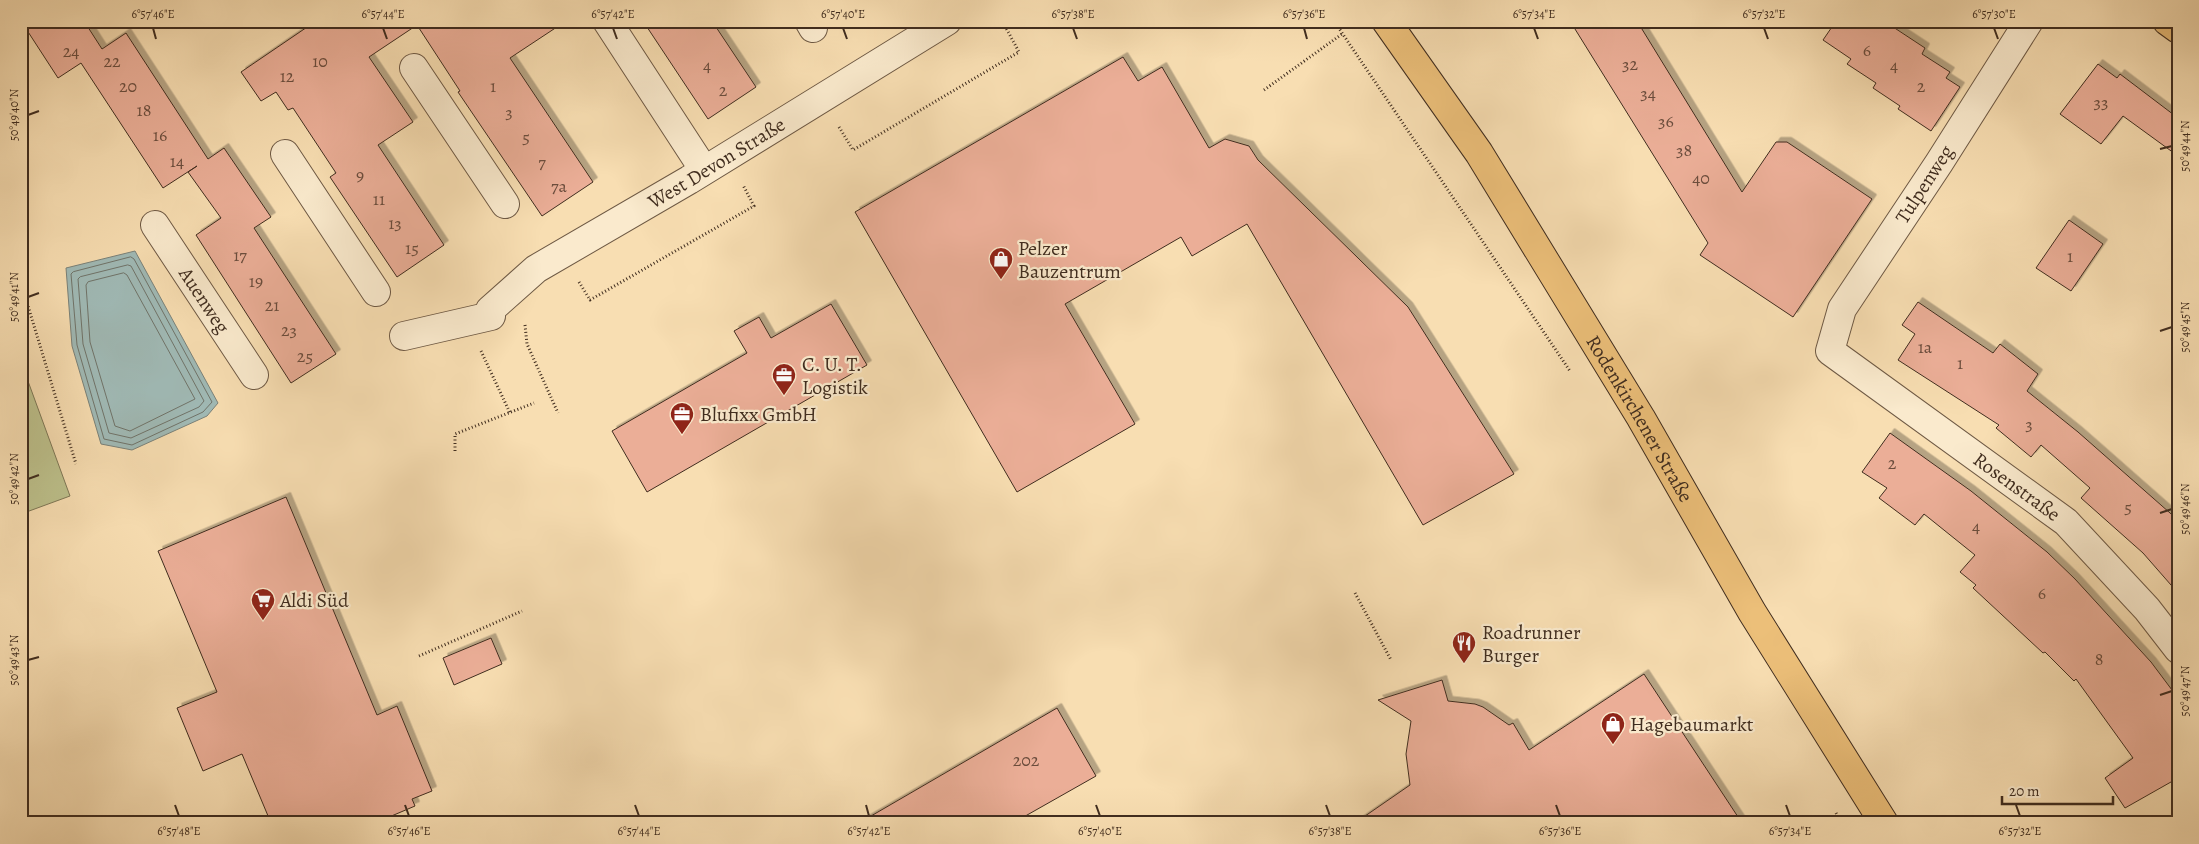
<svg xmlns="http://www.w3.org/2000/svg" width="2199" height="844" viewBox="0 0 2199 844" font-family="Alegreya,serif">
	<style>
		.green { fill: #bdc18c; stroke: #7e7756 }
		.water { fill: #a0bab6; stroke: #7a827a }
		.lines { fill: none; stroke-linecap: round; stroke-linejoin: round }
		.shore { stroke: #70746a; stroke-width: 1 }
		.building { fill: #ebae97; stroke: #402d1f; filter: url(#shadow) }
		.minor-casing { stroke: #6e5944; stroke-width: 30 }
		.major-casing { stroke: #402d1f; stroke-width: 30 }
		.path { stroke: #402d1f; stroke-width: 3; stroke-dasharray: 1 2.5; stroke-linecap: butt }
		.minor { stroke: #faeacd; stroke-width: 28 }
		.major { stroke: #ecbf79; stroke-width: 28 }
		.ticks { fill: none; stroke: #402d1f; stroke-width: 2 }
		.labels { text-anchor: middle; stroke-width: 4.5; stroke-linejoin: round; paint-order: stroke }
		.number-label { font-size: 18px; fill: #6b4d3d }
		.street-label { font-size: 20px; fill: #402d1f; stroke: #faeacd }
		.poi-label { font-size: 20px; fill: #402d1f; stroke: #faeacd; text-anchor: start }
		.neatline { fill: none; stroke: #402d1f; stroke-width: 2 }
		.ticks-label { font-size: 12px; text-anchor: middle; fill: #402d1f }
	</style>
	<defs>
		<filter id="shadow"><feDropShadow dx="4.5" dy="-4.5" stdDeviation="0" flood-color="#0004"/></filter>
	</defs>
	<rect width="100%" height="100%" fill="#f8deb2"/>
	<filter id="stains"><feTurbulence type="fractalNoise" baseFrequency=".004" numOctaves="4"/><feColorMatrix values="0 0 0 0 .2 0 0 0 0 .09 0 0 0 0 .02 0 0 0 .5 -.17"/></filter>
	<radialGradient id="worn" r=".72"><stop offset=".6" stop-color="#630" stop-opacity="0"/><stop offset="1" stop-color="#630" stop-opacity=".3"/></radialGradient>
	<path class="green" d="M21,362L70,496L21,514Z
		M21,795L29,823H21Z"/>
	<path class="water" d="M135,251L218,403L207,416L132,450L101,444L72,346L66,268Z"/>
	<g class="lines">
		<path class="shore" d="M131,257L134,259L212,402L203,412L132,445L104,439L77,345L71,274L73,272Z
			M128,265L131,266L204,401L199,407L131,438L109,433L83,344L78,279L80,277Z
			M124,273L127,275L195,399L130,431L115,426L90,342L86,285L88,282Z"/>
	</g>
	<path class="building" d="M21,21H84L102,49L126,33L208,159L224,148L271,217L254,228L336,354L291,383L196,235L221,218L188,172L197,166L163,188L81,63L58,78Z
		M316,21H566L510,58L593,182L542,216L458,92L460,91L417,25L369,57L413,122L378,145L444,245L397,277L330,177L336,173L293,108L288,110L276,92L261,101L241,72Z
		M643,21H712L756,87L708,119Z
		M1570,21H1637L1742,192L1776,142H1787L1872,199L1793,317L1700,255L1708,243Z
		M1836,21H1884L1925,48L1922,54L1950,72L1946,78L1960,87L1931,131L1898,109L1900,106L1873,88L1876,83L1847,64L1851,59L1823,40Z
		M1123,57L1138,81L1162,67L1209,148L1225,139L1249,146L1258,160L1408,307L1514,474L1423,525L1247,224L1192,256L1181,237L1065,304L1135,424L1017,492L855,212Z
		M2098,64L2117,78L2120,74L2178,118V156L2123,116L2101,144L2060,114Z
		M2069,220L2103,244L2071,291L2036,268Z
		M1918,302L1993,353L2000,344L2038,374L2027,391L2078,432L2178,520V593L2143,553L2081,498L2090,488L2041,445L2031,457L1996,428L1999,425L1898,360L1915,334L1902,325Z
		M831,304L867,365L647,492L612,431L747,353L734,331L759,317L771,338Z
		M1890,433L1971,491L2047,552L2075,579L2151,662L2178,698V778L2125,808L2105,778L2133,758L2076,679L2074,681L2045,652L2043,653L1973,588L1976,585L1960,572L1975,555L1924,514L1915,525L1879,498L1887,488L1862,472Z
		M286,497L377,715L397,706L432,791L412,799L415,806L375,823H271L242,754L203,771L177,708L217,692L158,551Z
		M491,638L502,664L454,685L443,658Z
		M1644,674L1742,823H1355L1410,785L1406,754L1411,721L1378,700L1442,680L1448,701L1475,704L1483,707L1509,725L1513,723L1529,750Z
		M1057,708L1096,776L1013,823H859Z"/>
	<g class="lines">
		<g class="minor-casing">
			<g id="minor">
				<path d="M607,21L704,170"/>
				<path d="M809,21L813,28"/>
				<path id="s1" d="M2029,21L1939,163L1842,309L1830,351L2066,522L2147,609L2178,649"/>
				<path d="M414,68L505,204"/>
				<path d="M285,154L376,292"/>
				<path id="s2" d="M155,225L254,375"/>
				<path id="s3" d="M490,310L536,269L689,180L947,21"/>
				<path d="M404,336L491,316"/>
			</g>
		</g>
		<g class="major-casing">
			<g id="major">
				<path id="s4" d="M1386,21L1479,153L1641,418L1752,612L1884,823"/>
				<path d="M2167,21L2178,29"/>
			</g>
		</g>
		<path class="path" d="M1334,21L1570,371
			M1264,90L1342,34
			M839,127L853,150L1019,52L1006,28L1015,21
			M579,282L590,300L754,206L743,185
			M21,283L76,464
			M525,325L527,344L558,413
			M481,351L510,413
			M455,451V434L534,403
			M1355,593L1391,660
			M419,656L522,611
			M1836,813L1841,823"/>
		<use href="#minor" class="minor"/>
		<use href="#major" class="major"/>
	</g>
	<path class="ticks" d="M153,28L156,39M383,28L387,39M613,28L617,39M843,28L847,39M1073,28L1077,39M1304,28L1307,39M1534,28L1538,39M1764,28L1768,39M1994,28L1998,39M28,115L39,111M2160,149L2172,146M28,297L39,293M2160,331L2172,327M28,479L39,475M2160,513L2172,509M28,660L39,657M2160,695L2172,691M175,805L179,816M405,805L409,816M635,805L639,816M866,805L869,816M1096,805L1100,816M1326,805L1330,816M1556,805L1560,816M1786,805L1790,816M2016,805L2020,816"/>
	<defs>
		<g id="shop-pin" transform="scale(1.25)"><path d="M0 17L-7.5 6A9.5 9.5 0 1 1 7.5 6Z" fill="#8f2418" stroke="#faeacd"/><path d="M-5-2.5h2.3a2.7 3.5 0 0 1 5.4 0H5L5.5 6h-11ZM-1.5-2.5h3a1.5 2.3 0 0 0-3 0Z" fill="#fff"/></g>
		<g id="office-pin" transform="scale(1.25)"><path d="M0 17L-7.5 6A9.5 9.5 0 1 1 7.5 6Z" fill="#8f2418" stroke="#faeacd"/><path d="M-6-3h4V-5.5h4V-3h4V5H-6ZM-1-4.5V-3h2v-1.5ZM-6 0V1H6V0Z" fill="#fff"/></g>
		<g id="supermarket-pin" transform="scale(1.25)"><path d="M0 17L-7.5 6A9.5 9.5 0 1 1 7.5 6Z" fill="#8f2418" stroke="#faeacd"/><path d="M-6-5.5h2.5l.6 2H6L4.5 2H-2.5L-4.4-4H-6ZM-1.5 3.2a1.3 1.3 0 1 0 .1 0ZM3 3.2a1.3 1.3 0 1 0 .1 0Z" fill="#fff"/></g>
		<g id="restaurant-pin" transform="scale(1.25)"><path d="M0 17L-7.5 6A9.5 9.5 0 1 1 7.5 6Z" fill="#8f2418" stroke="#faeacd"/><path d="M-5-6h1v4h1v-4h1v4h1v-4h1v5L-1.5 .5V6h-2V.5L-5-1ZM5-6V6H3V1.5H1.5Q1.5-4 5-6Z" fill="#fff"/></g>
	</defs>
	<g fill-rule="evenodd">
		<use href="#shop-pin" x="1001" y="259"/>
		<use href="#office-pin" x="784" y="375"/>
		<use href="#office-pin" x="682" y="414"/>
		<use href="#supermarket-pin" x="263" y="600"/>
		<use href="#restaurant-pin" x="1464" y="643"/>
		<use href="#shop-pin" x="1613" y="724"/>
	</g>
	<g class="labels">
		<g class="number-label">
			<text x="1867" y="56">6</text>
			<text x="71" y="57">24</text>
			<text x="112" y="67">22</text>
			<text x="320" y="67">10</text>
			<text x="1630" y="70">32</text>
			<text x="707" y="71">4</text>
			<text x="1894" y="71">4</text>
			<text x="287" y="82">12</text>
			<text x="128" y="92">20</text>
			<text x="493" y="92">1</text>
			<text x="1921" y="92">2</text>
			<text x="723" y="96">2</text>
			<text x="1648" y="99">34</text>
			<text x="2101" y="108">33</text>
			<text x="144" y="116">18</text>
			<text x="509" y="118">3</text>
			<text x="1666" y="127">36</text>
			<text x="160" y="141">16</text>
			<text x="526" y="143">5</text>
			<text x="1684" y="156">38</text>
			<text x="177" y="167">14</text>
			<text x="542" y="168">7</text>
			<text x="360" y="181">9</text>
			<text x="1701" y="184">40</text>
			<text x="559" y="192">7a</text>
			<text x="379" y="205">11</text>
			<text x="395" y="229">13</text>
			<text x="412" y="254">15</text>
			<text x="240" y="261">17</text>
			<text x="2070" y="262">1</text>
			<text x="256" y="287">19</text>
			<text x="272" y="311">21</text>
			<text x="289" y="336">23</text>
			<text x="1925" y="353">1a</text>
			<text x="305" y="362">25</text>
			<text x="1960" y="369">1</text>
			<text x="2029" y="430">3</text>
			<text x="1892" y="469">2</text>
			<text x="2128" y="513">5</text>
			<text x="1976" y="532">4</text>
			<text x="2042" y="599">6</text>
			<text x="2099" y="665">8</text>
			<text x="1026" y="766">202</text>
		</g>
		<g class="street-label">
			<text dy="7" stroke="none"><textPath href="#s3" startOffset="271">West Devon Straße</textPath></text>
			<text transform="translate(1924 184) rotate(-57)" y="7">Tulpenweg</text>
			<text dy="7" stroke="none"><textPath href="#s2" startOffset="90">Auenweg</textPath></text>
			<text dy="7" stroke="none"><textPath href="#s4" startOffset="472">Rodenkirchener Straße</textPath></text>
			<text dy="7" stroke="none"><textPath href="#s1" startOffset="618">Rosenstraße</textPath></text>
		</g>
		<g class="poi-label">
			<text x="1018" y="255">Pelzer<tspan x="1018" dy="23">Bauzentrum</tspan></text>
			<text x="802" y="371">C. U. T.<tspan x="802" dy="23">Logistik</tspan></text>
			<text x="700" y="421">Blufixx GmbH</text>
			<text x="280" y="607">Aldi Süd</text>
			<text x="1482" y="639">Roadrunner<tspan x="1482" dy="23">Burger</tspan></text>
			<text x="1630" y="731">Hagebaumarkt</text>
		</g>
	</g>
	<rect width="2199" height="844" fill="none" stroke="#f8deb2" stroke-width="55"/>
	<path d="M2002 796v8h111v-8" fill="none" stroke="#402d1f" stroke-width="2.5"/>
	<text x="2009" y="796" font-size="15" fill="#402d1f" stroke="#faeacd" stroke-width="4" paint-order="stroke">20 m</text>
	<rect x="28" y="28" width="2144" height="788" class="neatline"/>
	<g class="ticks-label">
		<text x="153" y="18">6°57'46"E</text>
		<text x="383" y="18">6°57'44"E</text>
		<text x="613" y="18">6°57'42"E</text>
		<text x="843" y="18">6°57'40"E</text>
		<text x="1073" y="18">6°57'38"E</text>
		<text x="1304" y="18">6°57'36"E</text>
		<text x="1534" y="18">6°57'34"E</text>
		<text x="1764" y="18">6°57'32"E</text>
		<text x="1994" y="18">6°57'30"E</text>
		<text transform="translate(14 115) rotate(-90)" y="4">50°49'40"N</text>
		<text transform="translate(2185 146) rotate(-90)" y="4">50°49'44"N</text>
		<text transform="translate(14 297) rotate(-90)" y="4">50°49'41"N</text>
		<text transform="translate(2185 327) rotate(-90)" y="4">50°49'45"N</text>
		<text transform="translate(14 479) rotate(-90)" y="4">50°49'42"N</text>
		<text transform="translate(2185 509) rotate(-90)" y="4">50°49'46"N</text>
		<text transform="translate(14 660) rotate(-90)" y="4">50°49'43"N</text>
		<text transform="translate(2185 691) rotate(-90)" y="4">50°49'47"N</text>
		<text x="179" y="835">6°57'48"E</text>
		<text x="409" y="835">6°57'46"E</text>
		<text x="639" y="835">6°57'44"E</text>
		<text x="869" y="835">6°57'42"E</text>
		<text x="1100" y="835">6°57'40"E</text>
		<text x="1330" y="835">6°57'38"E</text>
		<text x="1560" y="835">6°57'36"E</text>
		<text x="1790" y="835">6°57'34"E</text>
		<text x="2020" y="835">6°57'32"E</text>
	</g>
	<rect width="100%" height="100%" filter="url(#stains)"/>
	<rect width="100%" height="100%" fill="url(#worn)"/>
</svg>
